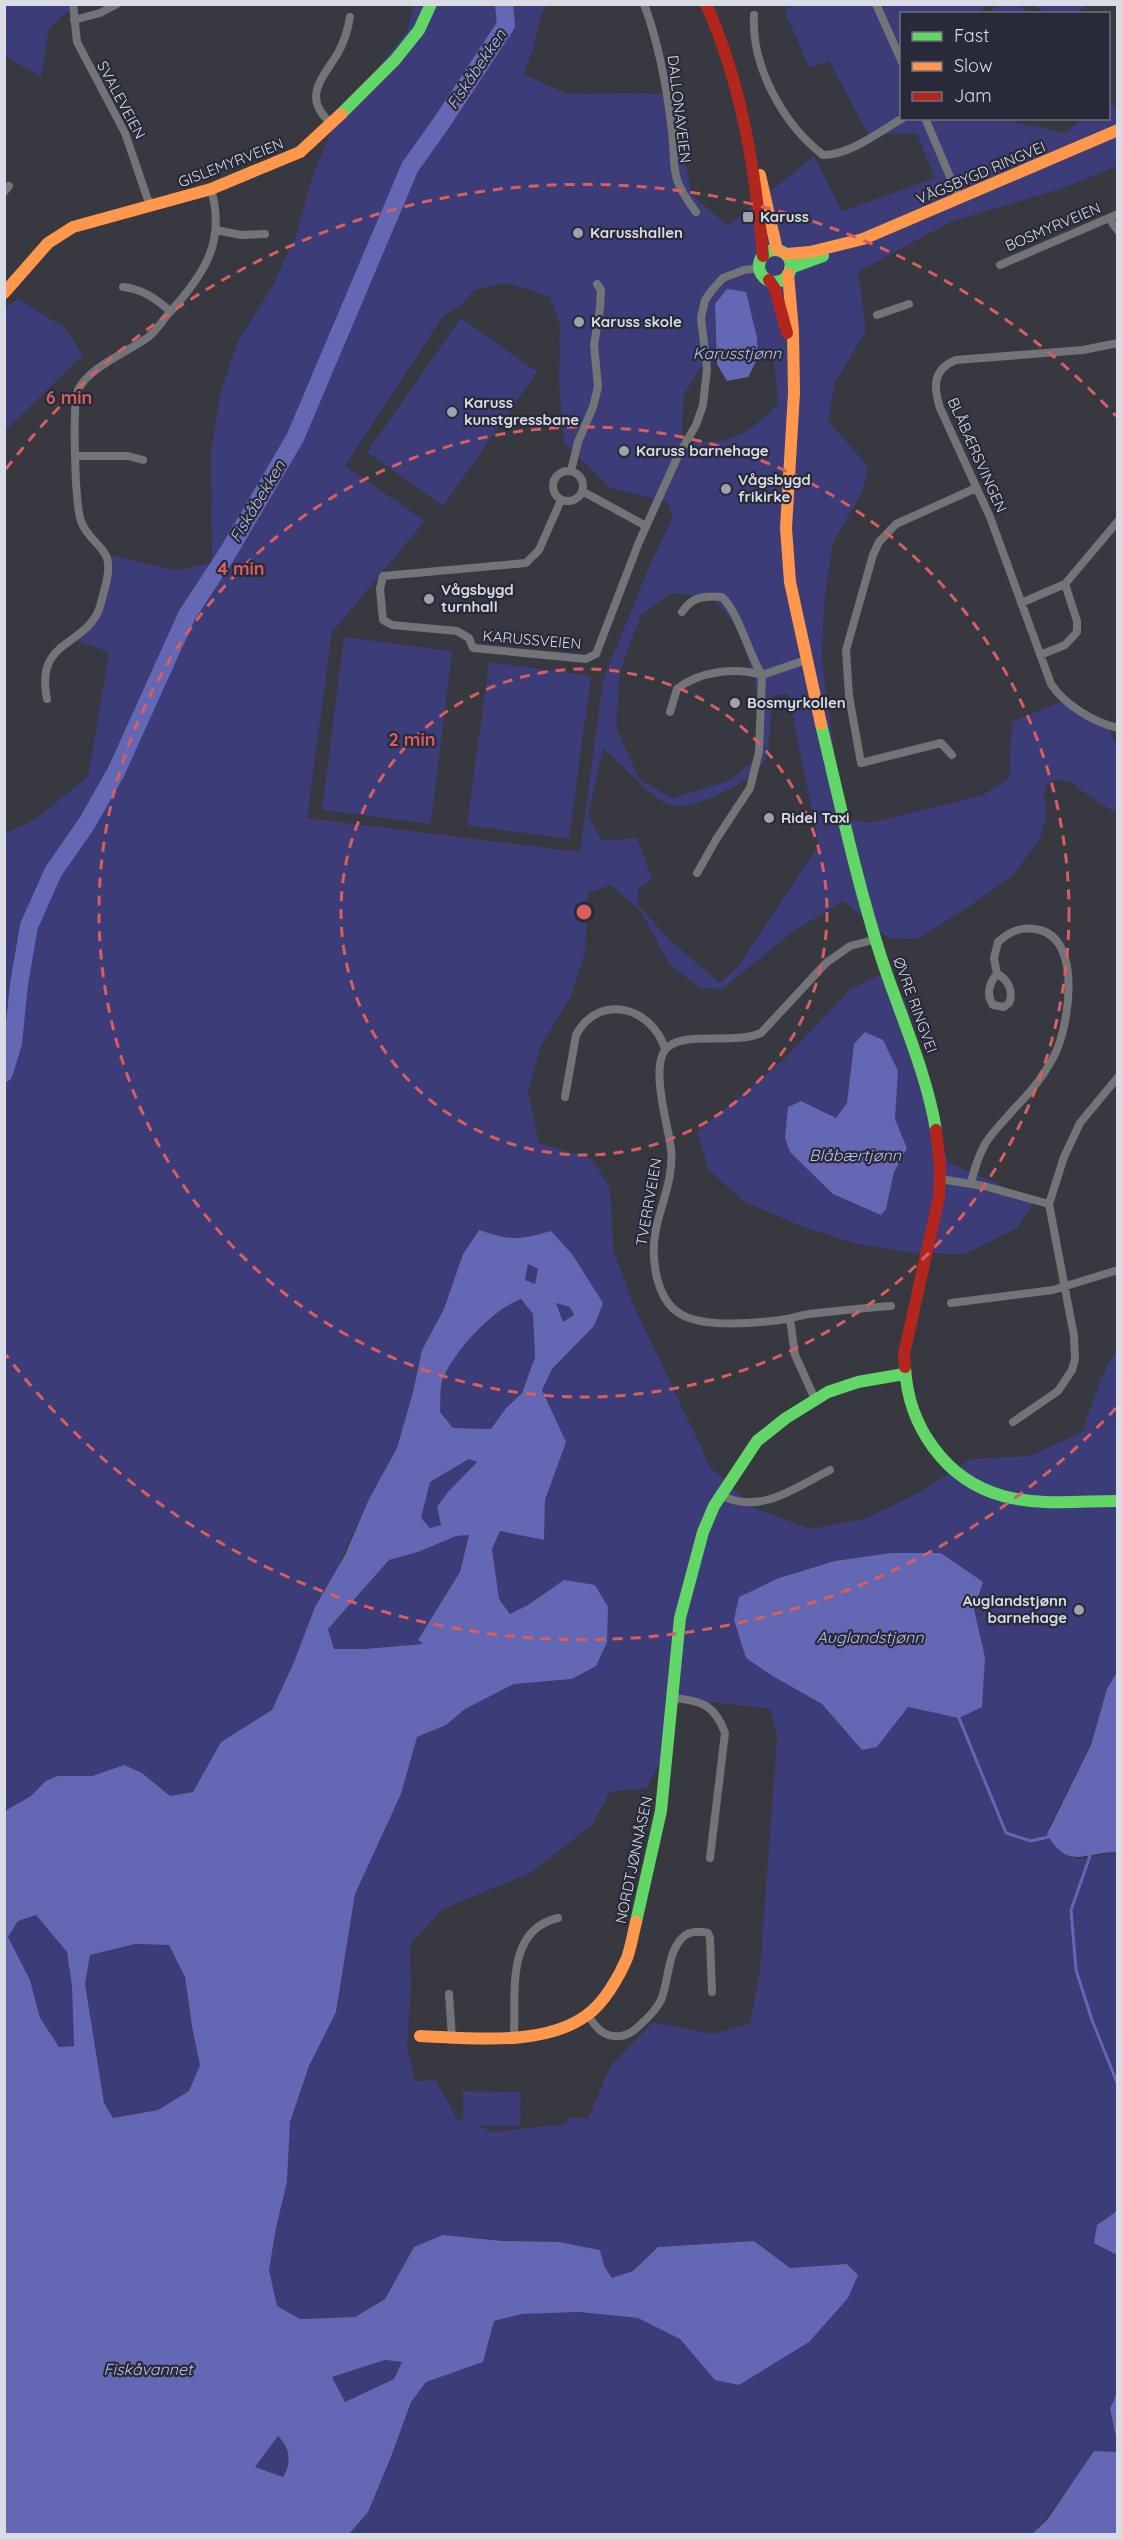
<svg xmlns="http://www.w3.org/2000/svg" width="1122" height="2539" viewBox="0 0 1122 2539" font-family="Quicksand,sans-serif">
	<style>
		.green { fill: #3b3c78; fill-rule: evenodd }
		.water { fill: #6467b4; fill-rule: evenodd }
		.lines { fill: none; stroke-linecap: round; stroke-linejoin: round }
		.stream { stroke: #6467b4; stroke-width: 3 }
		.river { stroke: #6467b4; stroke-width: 18 }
		.street { stroke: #737477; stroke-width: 8 }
		.fast { stroke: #63d668; stroke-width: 12 }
		.slow { stroke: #ff974d; stroke-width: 12 }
		.jam { stroke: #b3261e; stroke-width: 12 }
		.ring { fill: none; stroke: #d75e61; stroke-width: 3; stroke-dasharray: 10 8 }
		.poi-dot { fill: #a0a2ab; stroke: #292a39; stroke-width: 2 }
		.labels { text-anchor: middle; stroke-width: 4.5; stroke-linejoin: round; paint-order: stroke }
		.street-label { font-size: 15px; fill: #d9dbe5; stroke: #292a39 }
		.poi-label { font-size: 15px; font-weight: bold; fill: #d9dbe5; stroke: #292a39; text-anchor: start }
		.water-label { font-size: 16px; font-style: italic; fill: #bbc0ed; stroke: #292a39 }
		.centre { fill: #d75e61; stroke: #292a39; stroke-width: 3 }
		.ring-label { font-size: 18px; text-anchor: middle; font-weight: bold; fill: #d75e61; stroke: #292a39; stroke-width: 4.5; stroke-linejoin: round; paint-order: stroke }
	</style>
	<rect width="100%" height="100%" fill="#373840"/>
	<path class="green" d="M997,4L1019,5L1029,13H989Z
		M5,5H72L73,7L49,28L41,77L5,56Z
		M414,5H548L541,15L534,47L523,74L568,94L640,93L675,95L691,194L728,226L814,156L842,211L935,178L917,134H868L829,61L809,67L784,10L795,5H987L980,13L902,14V118L998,119L1066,133L1081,119L1108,118L1109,100L1117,110V166L1063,188L950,222L858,272L866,331L835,382L828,421L868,466L863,490L833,543L824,602L822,661L843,818L869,823L983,795L1009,778L1012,722L1062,701L1106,724L1117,745V814L1079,789L1074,783L1056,779L1046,785L1044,799L1047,812L1040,838L1014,874L967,908L917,939L889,938L843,901L794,931L722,989L700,988L670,965L641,912L611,885L588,893L585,952L571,996L541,1046L528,1092L539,1143L592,1159L610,1188L613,1249L633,1304L711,1468L754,1508L810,1529L867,1518L920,1492L971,1459L1030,1456L1082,1432L1101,1378L1117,1349V1672L1107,1689L1091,1745L1048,1829L1078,1859L1117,1852V2211L1097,2225L1110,2253L1117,2255L1118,2393L1110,2409L1117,2441V2452C1079,2458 1058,2510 1032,2534H349L368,2512L391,2458L411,2402L426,2382L483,2362L494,2321L522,2314L579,2312L638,2318L680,2339L715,2380L739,2385L759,2372L847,2264L790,2268L754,2241L658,2247L633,2271L612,2278L604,2266L600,2250L559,2242L502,2241L414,2247L385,2299L355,2317L300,2319L277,2307L269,2270L276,2228L287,2182L290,2122L309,2066L336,2012L355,1894L401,1794L417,1737L446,1725L465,1709L514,1684L572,1679L596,1666L528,1605L511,1614L499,1599L492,1549L500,1531L544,1540L545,1500L565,1442L542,1390L552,1369L594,1326L552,1231C519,1240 511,1241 478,1230L463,1254L444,1309L422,1350L413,1392L397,1448L369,1499L272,1710L221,1742L193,1792L170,1796L142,1773L124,1765L92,1776H57L46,1782L31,1796L5,1811L4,834L34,820L88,777L109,652L74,640L108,590L105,554L175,570L212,563L211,453L220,394L239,339L272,287L297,233L312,177L334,125L407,31ZM506,283L549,296L560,325L559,383L564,443L610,488L667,502L673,517L648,569L603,680L580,852L307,818L332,632L425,521L345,466L443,316L462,304L474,290ZM715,304L757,338L758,350L773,351L778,404C741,440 732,442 681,443L684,394L702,366L717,361ZM671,593L714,598L740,632L758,693V757L729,781L672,798L639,779L616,727L620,671L641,615ZM788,694L819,845L739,965L720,983L671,941L638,905V889L652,879L637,838L602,841L588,816L603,749C623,764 643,791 665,803C688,815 755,781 766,759C770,750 771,708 772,695ZM891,1553L974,1609L985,1657L935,1713L908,1707L877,1747L862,1750L822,1704L779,1578L835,1561ZM712,1702L770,1709L777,1736L760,1970L750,2024L712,2034L653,2022L611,2065L588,2118H569L565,2124L493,2132L478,2126H520L521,2092L463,2091V2120L457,2119L436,2080L415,2081L407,2046L411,1989L410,1944L443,1909L530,1873L592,1825L610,1792L647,1788L660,1763L668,1704Z
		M1034,5H1085L1077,14L1045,13Z
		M18,299L65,328L83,355L5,431V308Z
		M461,318L537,372L443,506L367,452Z
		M344,637L452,651L431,824L322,810Z
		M489,662L591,676L569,839L467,825Z
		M884,973L906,1003L920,1057L930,1115L949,1163L997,1183L1033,1204L1017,1228L965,1254L911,1253L853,1243L799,1225L743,1201L709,1170L697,1132L781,1062L851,989ZM854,1044L898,1071L895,1119L907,1148L894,1172L886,1208L801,1101L836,1118L847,1103Z
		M528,1264L538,1269L535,1284L525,1281Z
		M521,1299L533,1314L535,1357L522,1393L506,1408L491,1429L453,1428L440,1413C441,1402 439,1385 444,1376C457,1348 493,1309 521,1299Z
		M556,1302L570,1307L574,1315L563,1322Z
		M470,1459L477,1462L448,1492L441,1525L430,1528L421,1518L430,1482Z
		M470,1535L460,1572L418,1640L424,1644L364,1649H334L328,1629L389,1560L418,1552L456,1536Z
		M36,1915L67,1952L72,1987L74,2046L59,2047L40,2018L30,1980L8,1937L18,1921Z
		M135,1944L169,1945L185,1977L192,2027L200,2065L189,2091L158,2110L112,2118L104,2103L85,1984L90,1955Z
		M386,2360L402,2362L394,2379L345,2402L332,2377Z
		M278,2436C290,2448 291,2461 283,2477L254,2467Z"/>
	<path class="water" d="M727,289L746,292L757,338L758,358L748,377L727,381L717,364L715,304Z
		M865,1032L883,1040L898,1071L895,1119L907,1148L894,1172L886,1209L881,1215L833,1194L790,1152L785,1138L788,1107L801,1101L836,1118L847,1103L854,1044Z
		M479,1230C511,1241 519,1240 551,1231L572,1254L603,1303L594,1326L552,1369L542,1390L566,1442L545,1500L544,1540L500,1531L492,1549L499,1599L510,1614L528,1605L564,1580L595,1585L608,1607L607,1642L596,1666L572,1679L514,1684L465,1709L446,1725L417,1737L401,1794L355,1894L336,2012L309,2066L290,2122L287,2182L276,2228L269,2270L277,2306L300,2319L355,2317L385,2299L414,2247L443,2235L502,2241L559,2242L600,2250L604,2266L612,2278L633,2271L658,2247L754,2241L790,2268L847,2264L858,2275L848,2298L809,2342L739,2385L715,2380L680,2339L638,2318L579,2312L522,2314L494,2321L483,2362L426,2382L411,2402L391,2457L368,2512L349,2534H5V1811L31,1796L46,1781L57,1776H92L124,1765L142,1773L170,1796L193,1792L221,1742L272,1710L294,1662L315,1607L345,1555L369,1499L397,1448L413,1392L422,1350L444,1309L463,1254ZM528,1264L538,1269L535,1284L525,1280ZM521,1299L533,1314L535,1357L522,1393L506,1408L491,1429L453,1428L440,1412C441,1402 439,1385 444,1376C457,1348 493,1309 521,1299ZM556,1303L570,1307L574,1315L563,1322ZM469,1459L477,1462L448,1492L437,1507L441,1525L430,1528L421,1518L430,1482ZM469,1535L460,1572L418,1640L423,1644L364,1649H334L328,1629L389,1560L418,1552L456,1536ZM36,1915L67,1952L72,1987L74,2046L59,2047L40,2018L30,1980L8,1937L18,1921ZM135,1944L169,1945L185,1977L192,2027L200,2065L189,2091L158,2110L113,2118L104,2103L85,1984L90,1955ZM385,2360L402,2362L394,2379L345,2402L332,2377ZM278,2436C290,2448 292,2462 283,2477L255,2467Z
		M891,1553H941L983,1582L974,1609L985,1657L982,1707L959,1718L908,1707L877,1747L862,1750L822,1704L771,1675L746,1658L734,1620L739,1597L779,1578L835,1561Z
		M1117,1672V1852C1085,1852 1068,1871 1047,1834L1091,1745L1107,1689Z
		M1117,2211V2255L1094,2243L1097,2225Z
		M1117,2393H1118L1117,2441L1110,2409Z
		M1094,2451L1117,2452V2534H1032L1047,2520Z"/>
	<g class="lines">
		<path class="stream" d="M959,1718L1006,1833L1031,1841L1048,1837
			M1090,1856L1071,1910L1076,1970L1092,2020L1118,2085"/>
		<path class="river" d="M4,1073L13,1043L19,984L29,926L53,872L87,823L116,772L187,615L227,554L295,438L410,167L442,122L506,25L504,4"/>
		<path class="street" d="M73,4L77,42L125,133L150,206
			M644,4C659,44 667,88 672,131C676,172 669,176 696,212
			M876,4L902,62
			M754,15C751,66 783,124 823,155C850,155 880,131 903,118
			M74,20L100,13L117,4
			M925,118L959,198
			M332,124C301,98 322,79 338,53C344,42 348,29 350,17
			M4,192L9,186
			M1109,218L1118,231
			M216,230L241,235L265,234
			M1000,265L1118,214
			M123,287C143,289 156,299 170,311
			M877,315L909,304
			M1118,343L1083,350L956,360C933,369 933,386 940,408L990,517L1051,684C1065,705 1093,722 1118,728
			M76,456H128L143,460
			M553 486a15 15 0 1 1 30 0a15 15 0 1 1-30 0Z
			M571,471L578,442L593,407L598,387L594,345L600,308L601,290L597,284
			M582,491L646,526
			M561,500L539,550L526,563L383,576L380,589L383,620L392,625L457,631L469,638L473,648L586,659L596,654L639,542L677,458L696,425L703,405L707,369L701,318L705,300L712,290L723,278L744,270L760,268
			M1021,603L1065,584L1118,521
			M682,612C692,597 704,595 722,597C739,613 748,653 762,675
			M1040,655L1065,645L1077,632V621L1065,584
			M47,699C34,636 90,648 101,603C104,590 113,566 105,554C98,542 86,536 81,521C75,504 72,406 78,390C88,368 127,352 147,338C157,331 162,320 171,311C205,273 226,241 211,189
			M670,712L677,689C700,671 735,667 762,675
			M952,755L941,743L861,763L849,696L846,650L873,555L879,542L896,524L976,488
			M697,873L717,838L750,788L759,752L762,675L806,660
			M877,939L850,946L826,963L761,1033C735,1045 687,1031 668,1047C648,1063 669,1128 671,1149C675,1187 651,1219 654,1257C655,1276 661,1302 679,1313C702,1329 760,1323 787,1319C794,1318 801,1315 809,1314C836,1311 863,1308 891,1306
			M565,1097L576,1035C599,992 652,1007 665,1049
			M940,1179L984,1186L1049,1204
			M971,1183C974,1170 978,1157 985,1144C993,1131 1004,1121 1014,1109C1029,1094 1043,1077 1053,1058C1069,1029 1083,941 1040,930C1023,926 1011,930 998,942L994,958L997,974C1008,979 1014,992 1009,1003L1004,1007L993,1005C986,995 989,983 997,974
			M951,1303L1053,1290L1118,1270
			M790,1319L795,1355L815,1399
			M1013,1422L1058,1391L1072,1370L1075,1359L1074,1336L1049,1204L1064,1157L1080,1123L1118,1077
			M721,1495C759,1516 796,1487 830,1470
			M672,1698C701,1700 715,1705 725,1733L710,1858
			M449,1994L452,2037
			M588,2015C596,2028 604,2038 621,2036C628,2035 635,2030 640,2025C649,2017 656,2010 661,2000C669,1981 667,1954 682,1938C689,1931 699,1931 708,1933L710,1938L712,1992
			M514,2035C516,1994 505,1930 558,1918"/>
		<path class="fast" d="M341,114L395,60L419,30L431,4
			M759 266a16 16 0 1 1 32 0a16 16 0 1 1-32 0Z
			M790,268L823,256
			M821,724C840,803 857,883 882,960C901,1017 926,1071 936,1130
			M905,1367C908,1426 945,1480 1003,1496C1040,1506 1080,1501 1118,1501
			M636,1922L661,1811L680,1618L703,1532L714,1506L757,1441L786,1418L828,1392L858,1382L904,1374"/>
		<path class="slow" d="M760,175L777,250
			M786,254L810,252L863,239L1118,130
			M788,274L793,331L794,393L786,528L790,582L821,724
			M4,293L48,243L73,227L211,189L300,152L341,114
			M420,2036C471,2038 544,2047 587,2015C604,2003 619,1977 627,1958C631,1947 633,1934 636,1922"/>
		<path class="jam" d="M706,4C742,85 755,168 763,256
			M769,280L775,289L787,333
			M905,1367L904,1354L939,1197L940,1166L936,1130"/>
	</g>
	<g class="ring">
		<circle cx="584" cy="912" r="243"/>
		<circle cx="584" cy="912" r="485"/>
		<path d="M1116 1408A728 728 0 0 1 6 1355M6 469A728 728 0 0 1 1116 416"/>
	</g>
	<g class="poi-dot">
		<rect x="742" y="211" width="12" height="12" rx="3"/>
		<circle cx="578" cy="233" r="6"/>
		<circle cx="579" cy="322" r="6"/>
		<circle cx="452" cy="412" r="6"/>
		<circle cx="624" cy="451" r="6"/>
		<circle cx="726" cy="489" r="6"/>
		<circle cx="429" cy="599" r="6"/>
		<circle cx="735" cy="703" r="6"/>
		<circle cx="769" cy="818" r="6"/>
		<circle cx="1079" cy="1610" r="6"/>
	</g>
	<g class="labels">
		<g class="street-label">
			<text transform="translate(121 100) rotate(62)" y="5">SVALEVEIEN</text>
			<text transform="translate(679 109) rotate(83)" y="5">DALLONAVEIEN</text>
			<text transform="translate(231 163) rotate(-21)" y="5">GISLEMYRVEIEN</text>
			<text transform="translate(981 173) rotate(-23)" y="5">VÅGSBYGD RINGVEI</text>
			<text transform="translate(1053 227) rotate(-23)" y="5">BOSMYRVEIEN</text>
			<text transform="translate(977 455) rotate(66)" y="5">BLÅBÆRSVINGEN</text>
			<text transform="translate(532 640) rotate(5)" y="5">KARUSSVEIEN</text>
			<text transform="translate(915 1005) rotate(70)" y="5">ØVRE RINGVEI</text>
			<text transform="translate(649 1202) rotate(-80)" y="5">TVERRVEIEN</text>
			<text transform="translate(634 1860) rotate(-78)" y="5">NORDTJØNNÅSEN</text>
		</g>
		<g class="poi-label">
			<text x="760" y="222">Karuss</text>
			<text x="590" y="238">Karusshallen</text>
			<text x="591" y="327">Karuss skole</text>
			<text x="464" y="408">Karuss<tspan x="464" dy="17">kunstgressbane</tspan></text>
			<text x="636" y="456">Karuss barnehage</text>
			<text x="738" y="485">Vågsbygd<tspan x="738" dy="17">frikirke</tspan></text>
			<text x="441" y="595">Vågsbygd<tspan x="441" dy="17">turnhall</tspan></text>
			<text x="747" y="708">Bosmyrkollen</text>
			<text x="781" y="823">Ridel Taxi</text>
			<text x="1067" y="1606" text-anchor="end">Auglandstjønn<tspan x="1067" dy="17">barnehage</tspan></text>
		</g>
		<g class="water-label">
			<text transform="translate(476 69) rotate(-56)" y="6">Fiskåbekken</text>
			<text x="737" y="359">Karusstjønn</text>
			<text transform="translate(257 501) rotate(-59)" y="6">Fiskåbekken</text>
			<text x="855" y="1161">Blåbærtjønn</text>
			<text x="870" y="1643">Auglandstjønn</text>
			<text x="148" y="2375">Fiskåvannet</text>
		</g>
	</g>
	<circle cx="584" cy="912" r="9" class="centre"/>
	<g class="ring-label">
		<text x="69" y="404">6 min</text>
		<text x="241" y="575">4 min</text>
		<text x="412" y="746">2 min</text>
	</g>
	<rect width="1122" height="2539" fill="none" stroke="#d9dbe5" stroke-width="12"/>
	<rect x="900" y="12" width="210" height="108" fill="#292a39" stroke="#6f717e" stroke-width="1.5"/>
	<rect x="912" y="32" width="30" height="9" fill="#63d668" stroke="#6f717e" stroke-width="1.5"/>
	<text x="954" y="42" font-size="18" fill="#d9dbe5">Fast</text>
	<rect x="912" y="62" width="30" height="9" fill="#ff974d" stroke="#6f717e" stroke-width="1.5"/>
	<text x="954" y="72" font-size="18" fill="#d9dbe5">Slow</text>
	<rect x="912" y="92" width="30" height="9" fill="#b3261e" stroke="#6f717e" stroke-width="1.5"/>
	<text x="954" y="102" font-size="18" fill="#d9dbe5">Jam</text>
</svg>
